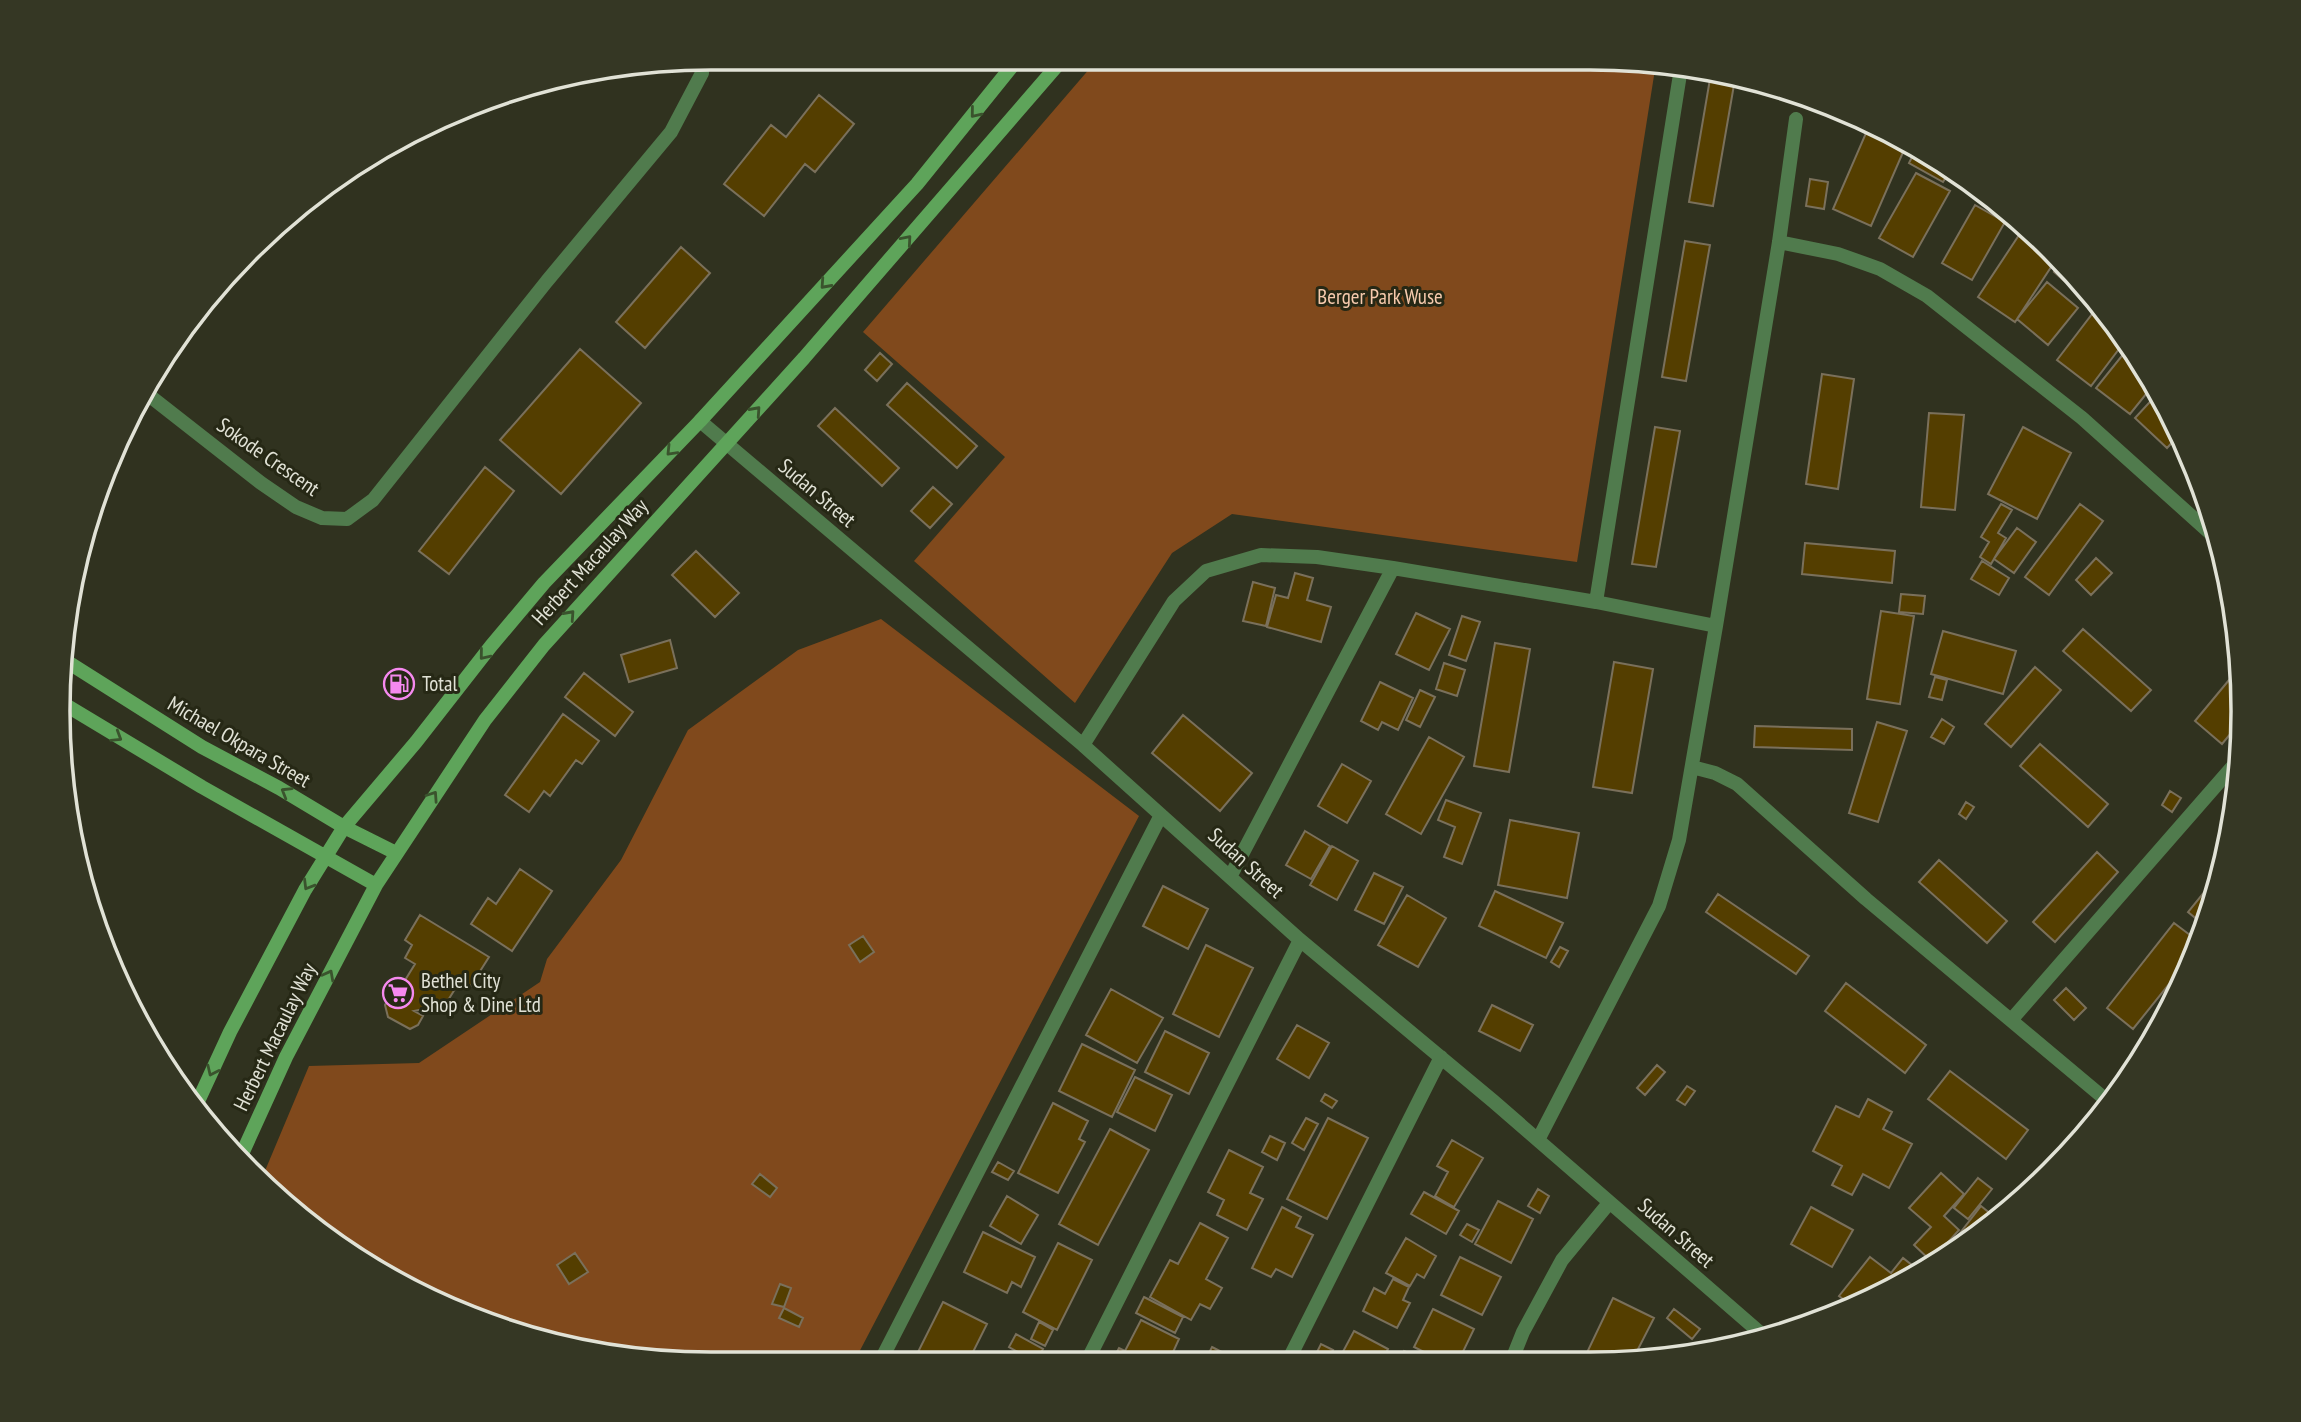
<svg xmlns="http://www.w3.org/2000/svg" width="2301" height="1422" viewBox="0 0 2301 1422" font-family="'PT Sans Narrow',sans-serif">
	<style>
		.green { fill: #80491c }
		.building { fill: #543e00; stroke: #7a705b; stroke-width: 2 }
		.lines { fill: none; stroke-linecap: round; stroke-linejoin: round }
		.minor { stroke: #507b4d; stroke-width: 14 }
		.secondary { stroke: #5ea45a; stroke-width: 14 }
		.oneway { stroke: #3a532d }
		.labels { text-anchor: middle; stroke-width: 6; stroke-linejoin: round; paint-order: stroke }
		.park-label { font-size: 21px; fill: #f6caad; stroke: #262815 }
		.street-label { font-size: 21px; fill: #e1e2d6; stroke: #262815 }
		.poi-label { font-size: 21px; fill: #e1e2d6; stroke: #262815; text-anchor: start }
		.rim { fill: none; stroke: #e1e2d6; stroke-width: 3.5 }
	</style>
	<rect width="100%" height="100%" fill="#30321f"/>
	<path class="green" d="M1097,60L1656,63L1577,562L1232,514L1172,553L1075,703L914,561L1005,457L863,332Z
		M881,619L1139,816L855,1360L626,1359L461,1315L314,1229L262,1178L309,1066L419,1063L540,982L547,959L621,860L688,730L798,650Z"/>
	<path class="building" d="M1711,73L1735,79L1713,206L1689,202Z
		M819,95L854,124L815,172L805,164L764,216L724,184L771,125L786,137Z
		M1869,124L1881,131L1877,137L1865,131Z
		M1866,133L1904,150L1871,226L1833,209Z
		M1915,151L1950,171L1943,182L1909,163Z
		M1916,173L1950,191L1913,257L1879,238Z
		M1810,179L1828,182L1824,209L1806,206Z
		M1975,205L2005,222L1972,280L1942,263Z
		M2023,229L2057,258L2015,322L1978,297Z
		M1685,241L1710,245L1686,381L1662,377Z
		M681,247L710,273L645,348L616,322Z
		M2062,262L2085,285L2078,293L2054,272Z
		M2047,282L2078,308L2048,345L2017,319Z
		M2099,305L2125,341L2091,386L2057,360Z
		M2129,347L2155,383L2130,414L2096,388Z
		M580,349L641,403L561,494L500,440Z
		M880,353L892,364L877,381L865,370Z
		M1822,374L1854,379L1838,489L1806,484Z
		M907,383L977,446L957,468L887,405Z
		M2159,392L2179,435L2167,448L2135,418Z
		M835,408L899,468L882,486L818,426Z
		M1929,413L1964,415L1955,510L1921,507Z
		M1655,427L1680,431L1656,567L1632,564Z
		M2023,427L2071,453L2037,519L1988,494Z
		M485,467L514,491L449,574L419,551Z
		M933,487L952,504L930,528L911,511Z
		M2001,504L2012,510L1998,533L2006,538L1991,564L1980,557L1989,542L1981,537Z
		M2080,504L2103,521L2049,595L2025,577Z
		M2017,528L2036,542L2014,573L1994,559Z
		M1805,543L1895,551L1892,583L1802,574Z
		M696,551L739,593L715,617L672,575Z
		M2096,558L2112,573L2091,595L2076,580Z
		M1982,561L2009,578L1999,595L1971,579Z
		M1295,573L1313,578L1307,600L1331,607L1321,642L1267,627L1276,595L1288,598Z
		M1253,582L1275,588L1266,626L1243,621Z
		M1901,594L1925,596L1923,614L1899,612Z
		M1881,611L1914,616L1900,704L1867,699Z
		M1416,613L1450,629L1429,670L1396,654Z
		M1462,616L1480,622L1466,661L1449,655Z
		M2083,629L2151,690L2131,711L2063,651Z
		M1943,631L2016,651L2003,694L1931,674Z
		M670,640L677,668L629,682L621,655Z
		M1495,643L1530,649L1509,772L1474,766Z
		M1614,662L1653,669L1632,793L1593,787Z
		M1444,663L1465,670L1457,696L1436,689Z
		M2035,667L2061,690L2011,747L1985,724Z
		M2239,668L2241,721L2222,744L2195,721Z
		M584,673L633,712L615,736L565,697Z
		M1935,677L1947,680L1942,700L1929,697Z
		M1380,682L1413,698L1398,730L1382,722L1378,730L1361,721Z
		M1420,690L1435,697L1420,727L1406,720Z
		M563,714L599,741L582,764L576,760L550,796L544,791L529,812L505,795Z
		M1183,715L1252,773L1220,811L1152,753Z
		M1942,719L1954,727L1944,744L1931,737Z
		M1877,722L1907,731L1878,822L1849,813Z
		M1755,726L1852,729V750L1754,747Z
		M1429,737L1464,757L1421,834L1386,814Z
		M2040,744L2108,804L2088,827L2020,766Z
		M1342,764L1371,781L1347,823L1318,806Z
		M2170,791L2181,798L2172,812L2162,805Z
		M1446,800L1481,813L1462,864L1444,857L1455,827L1438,820Z
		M1966,802L1974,807L1966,819L1959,814Z
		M1510,820L1579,833L1567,898L1498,885Z
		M1305,831L1330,846L1311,879L1286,865Z
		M1332,846L1358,861L1337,900L1310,885Z
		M2097,852L2118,872L2055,942L2033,922Z
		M1939,860L2007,921L1987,943L1919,882Z
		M520,869L552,891L512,951L471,924L488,898L496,904Z
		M2223,869L2221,880L2204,925L2188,912Z
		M1374,873L1403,887L1384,924L1355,910Z
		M1163,886L1208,909L1188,949L1143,926Z
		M1495,891L1563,923L1546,958L1479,926Z
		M1718,894L1809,956L1796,974L1706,912Z
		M1407,895L1446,918L1418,967L1378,945Z
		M420,915L489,957L470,987L460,981L445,1005L414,1011L423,1016L418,1025L410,1029L388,1017L385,1005L395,988L399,990L415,964L405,958L412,945L405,940Z
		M2174,923L2198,941L2194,953L2133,1029L2107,1008Z
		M863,936L874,952L860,962L849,945Z
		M1206,945L1253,968L1219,1037L1173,1014Z
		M1560,947L1568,951L1559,967L1551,962Z
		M1846,983L1926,1045L1905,1073L1825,1011Z
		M2066,988L2086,1008L2074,1020L2054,1000Z
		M1111,989L1163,1018L1137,1063L1086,1035Z
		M1492,1005L1533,1025L1520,1051L1479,1031Z
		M1297,1025L1329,1043L1309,1078L1277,1059Z
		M1165,1031L1209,1053L1189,1094L1145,1072Z
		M1082,1044L1135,1070L1112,1117L1059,1091Z
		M1657,1065L1665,1072L1645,1095L1637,1088Z
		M1950,1071L2028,1130L2006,1159L1928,1099Z
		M1135,1077L1172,1095L1155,1131L1117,1112Z
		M1687,1086L1695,1091L1685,1105L1677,1100Z
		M1325,1094L1337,1101L1332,1108L1321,1101Z
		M1868,1099L1892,1112L1883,1129L1912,1144L1889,1188L1863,1174L1852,1195L1832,1185L1842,1166L1813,1151L1836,1106L1859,1117Z
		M1053,1103L1088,1121L1079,1139L1085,1142L1058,1193L1018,1173Z
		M1306,1118L1318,1124L1304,1150L1292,1143Z
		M1328,1118L1368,1138L1327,1219L1287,1199Z
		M1110,1129L1149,1150L1098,1245L1059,1224Z
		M1270,1136L1285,1143L1277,1160L1262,1152Z
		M1452,1140L1483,1158L1454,1207L1435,1196L1448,1172L1437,1166Z
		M1229,1150L1263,1167L1250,1193L1263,1199L1247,1230L1217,1215L1224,1200L1208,1192Z
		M2049,1159L2056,1164L2034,1188L2029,1184Z
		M998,1162L1014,1171L1008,1180L992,1172Z
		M1941,1173L1964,1194L1944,1216L1959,1230L1931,1261L1914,1245L1931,1227L1909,1208Z
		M760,1174L777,1188L770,1197L752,1184Z
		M1978,1178L1992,1189L1968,1219L1954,1208Z
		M1538,1189L1549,1196L1540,1213L1528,1206Z
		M1424,1192L1459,1211L1446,1234L1411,1214Z
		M1007,1196L1038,1215L1021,1244L990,1226Z
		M1498,1201L1533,1219L1511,1263L1475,1244Z
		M1981,1206L1997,1219L1955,1249L1950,1246Z
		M1282,1207L1301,1217L1296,1227L1313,1235L1292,1277L1276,1269L1271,1277L1252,1268Z
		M1811,1207L1853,1230L1832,1267L1791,1244Z
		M1200,1223L1228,1238L1206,1279L1222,1288L1210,1309L1200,1304L1191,1320L1150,1297L1170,1260L1178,1264Z
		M1467,1224L1479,1230L1472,1242L1460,1235Z
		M983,1232L1035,1257L1021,1287L1012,1282L1007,1293L964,1272Z
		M1406,1238L1436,1256L1424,1278L1417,1274L1410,1286L1386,1273Z
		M1058,1243L1092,1260L1057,1330L1023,1312Z
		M575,1253L588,1272L569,1284L557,1265Z
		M1460,1257L1501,1277L1482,1315L1441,1295Z
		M1870,1257L1891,1273L1903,1258L1922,1273L1852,1306L1839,1296Z
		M1393,1279L1409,1287L1403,1300L1410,1303L1397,1328L1363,1311L1374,1288L1385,1294Z
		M780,1284L791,1288L784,1307L772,1304Z
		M1144,1297L1183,1317L1175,1333L1136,1313Z
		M1613,1298L1654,1318L1635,1355L1646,1360L1633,1363H1582Z
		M943,1302L987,1324L969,1360H914Z
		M784,1308L803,1318L799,1327L779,1318Z
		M1433,1309L1474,1329L1458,1362H1444L1414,1347Z
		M1674,1309L1700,1329L1692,1339L1667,1318Z
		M1141,1320L1179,1339L1169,1361H1112L1119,1348L1125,1351Z
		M1039,1322L1053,1330L1045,1346L1031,1339Z
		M1354,1331L1388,1349L1382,1362H1312L1321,1344L1333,1350L1329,1357L1338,1361Z
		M1016,1334L1043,1349L1037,1360H1032L1009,1347Z
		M1212,1347L1239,1361H1205Z
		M1404,1351L1428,1362H1399Z"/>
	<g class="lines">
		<path class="minor" d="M1779,242L1838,254L1880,269L1927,296L2082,418L2218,540
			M146,393L261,483L296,507L322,518L347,519L373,500L547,281L671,132L702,73L701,59
			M700,421L1083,745L1300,940L1493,1101L1765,1337
			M1596,602L1681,68
			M1083,745L1174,601L1206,571L1261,555L1317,557L1393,568L1596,602L1716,626
			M1692,767L1715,773L1737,784L1866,899L2111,1104
			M1230,877L1393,568
			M2012,1019L2241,757
			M1538,1140L1659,906L1679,840L1716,626L1779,242L1796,119
			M881,1360L1161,815
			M1087,1361L1300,940
			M1288,1361L1441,1057
			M1511,1362L1523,1332L1562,1260L1609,1203"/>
		<path class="secondary" d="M66,661L202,747L279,788L344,827L396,853
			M59,701L202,787L376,885
			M194,1110L230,1032L305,890L344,827L416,742L491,646L544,583L700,421L917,184L1017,60
			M241,1156L286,1057L376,885L485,720L544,645L804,358L1062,60"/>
	</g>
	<defs><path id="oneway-chevron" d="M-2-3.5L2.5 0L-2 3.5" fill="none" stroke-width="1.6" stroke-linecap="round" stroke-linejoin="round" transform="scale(1.75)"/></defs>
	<g class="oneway">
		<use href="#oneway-chevron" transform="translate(975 113) rotate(129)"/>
		<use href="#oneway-chevron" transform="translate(907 240) rotate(-49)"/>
		<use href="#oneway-chevron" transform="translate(825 284) rotate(132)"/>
		<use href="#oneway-chevron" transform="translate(756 411) rotate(-48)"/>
		<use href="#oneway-chevron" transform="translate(671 451) rotate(134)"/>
		<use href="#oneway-chevron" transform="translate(570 615) rotate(-48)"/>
		<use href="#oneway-chevron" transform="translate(484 655) rotate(129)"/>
		<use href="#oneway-chevron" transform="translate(117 737) rotate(32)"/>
		<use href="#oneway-chevron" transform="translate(286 792) rotate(-149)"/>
		<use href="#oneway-chevron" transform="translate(433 796) rotate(-56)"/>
		<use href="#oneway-chevron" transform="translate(308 885) rotate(121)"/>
		<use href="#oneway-chevron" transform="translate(329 975) rotate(-62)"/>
		<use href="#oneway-chevron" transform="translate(212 1071) rotate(115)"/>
	</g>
	<defs>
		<g id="fuel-ring" transform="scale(1.575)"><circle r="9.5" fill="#262815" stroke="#f589ef" stroke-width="1.5"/><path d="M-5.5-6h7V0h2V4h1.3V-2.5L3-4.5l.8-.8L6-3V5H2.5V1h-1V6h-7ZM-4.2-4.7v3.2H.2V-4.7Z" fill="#f589ef"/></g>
		<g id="supermarket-ring" transform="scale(1.575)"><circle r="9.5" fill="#262815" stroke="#f589ef" stroke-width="1.5"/><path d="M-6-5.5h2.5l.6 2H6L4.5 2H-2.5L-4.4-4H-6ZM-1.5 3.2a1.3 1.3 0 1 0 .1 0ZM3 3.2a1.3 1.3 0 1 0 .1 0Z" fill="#f589ef"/></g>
	</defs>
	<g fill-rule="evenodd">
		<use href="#fuel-ring" x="399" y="684"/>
		<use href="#supermarket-ring" x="398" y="993"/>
	</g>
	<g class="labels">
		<g class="park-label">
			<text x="1380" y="304">Berger Park Wuse</text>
		</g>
		<g class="street-label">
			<text transform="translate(268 457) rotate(35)" y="7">Sokode Crescent</text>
			<text transform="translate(817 493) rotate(40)" y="7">Sudan Street</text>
			<text transform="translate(590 562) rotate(-48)" y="7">Herbert Macaulay Way</text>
			<text transform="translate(239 742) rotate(30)" y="7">Michael Okpara Street</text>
			<text transform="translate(1246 863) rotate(42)" y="7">Sudan Street</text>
			<text transform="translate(275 1037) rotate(-64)" y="7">Herbert Macaulay Way</text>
			<text transform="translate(1676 1233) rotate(41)" y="7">Sudan Street</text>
		</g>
		<g class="poi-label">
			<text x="422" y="691">Total</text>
			<text x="421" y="988">Bethel City<tspan x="421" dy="24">Shop &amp; Dine Ltd</tspan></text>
		</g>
	</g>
	<path d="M0 0H2301V1422H0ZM711 70H1590A641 641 0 0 1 2231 711V711A641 641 0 0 1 1590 1352H711A641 641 0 0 1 70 711V711A641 641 0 0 1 711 70Z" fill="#353724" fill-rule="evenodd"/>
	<path class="rim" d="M711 70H1590A641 641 0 0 1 2231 711V711A641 641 0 0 1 1590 1352H711A641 641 0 0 1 70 711V711A641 641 0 0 1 711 70Z"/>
</svg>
